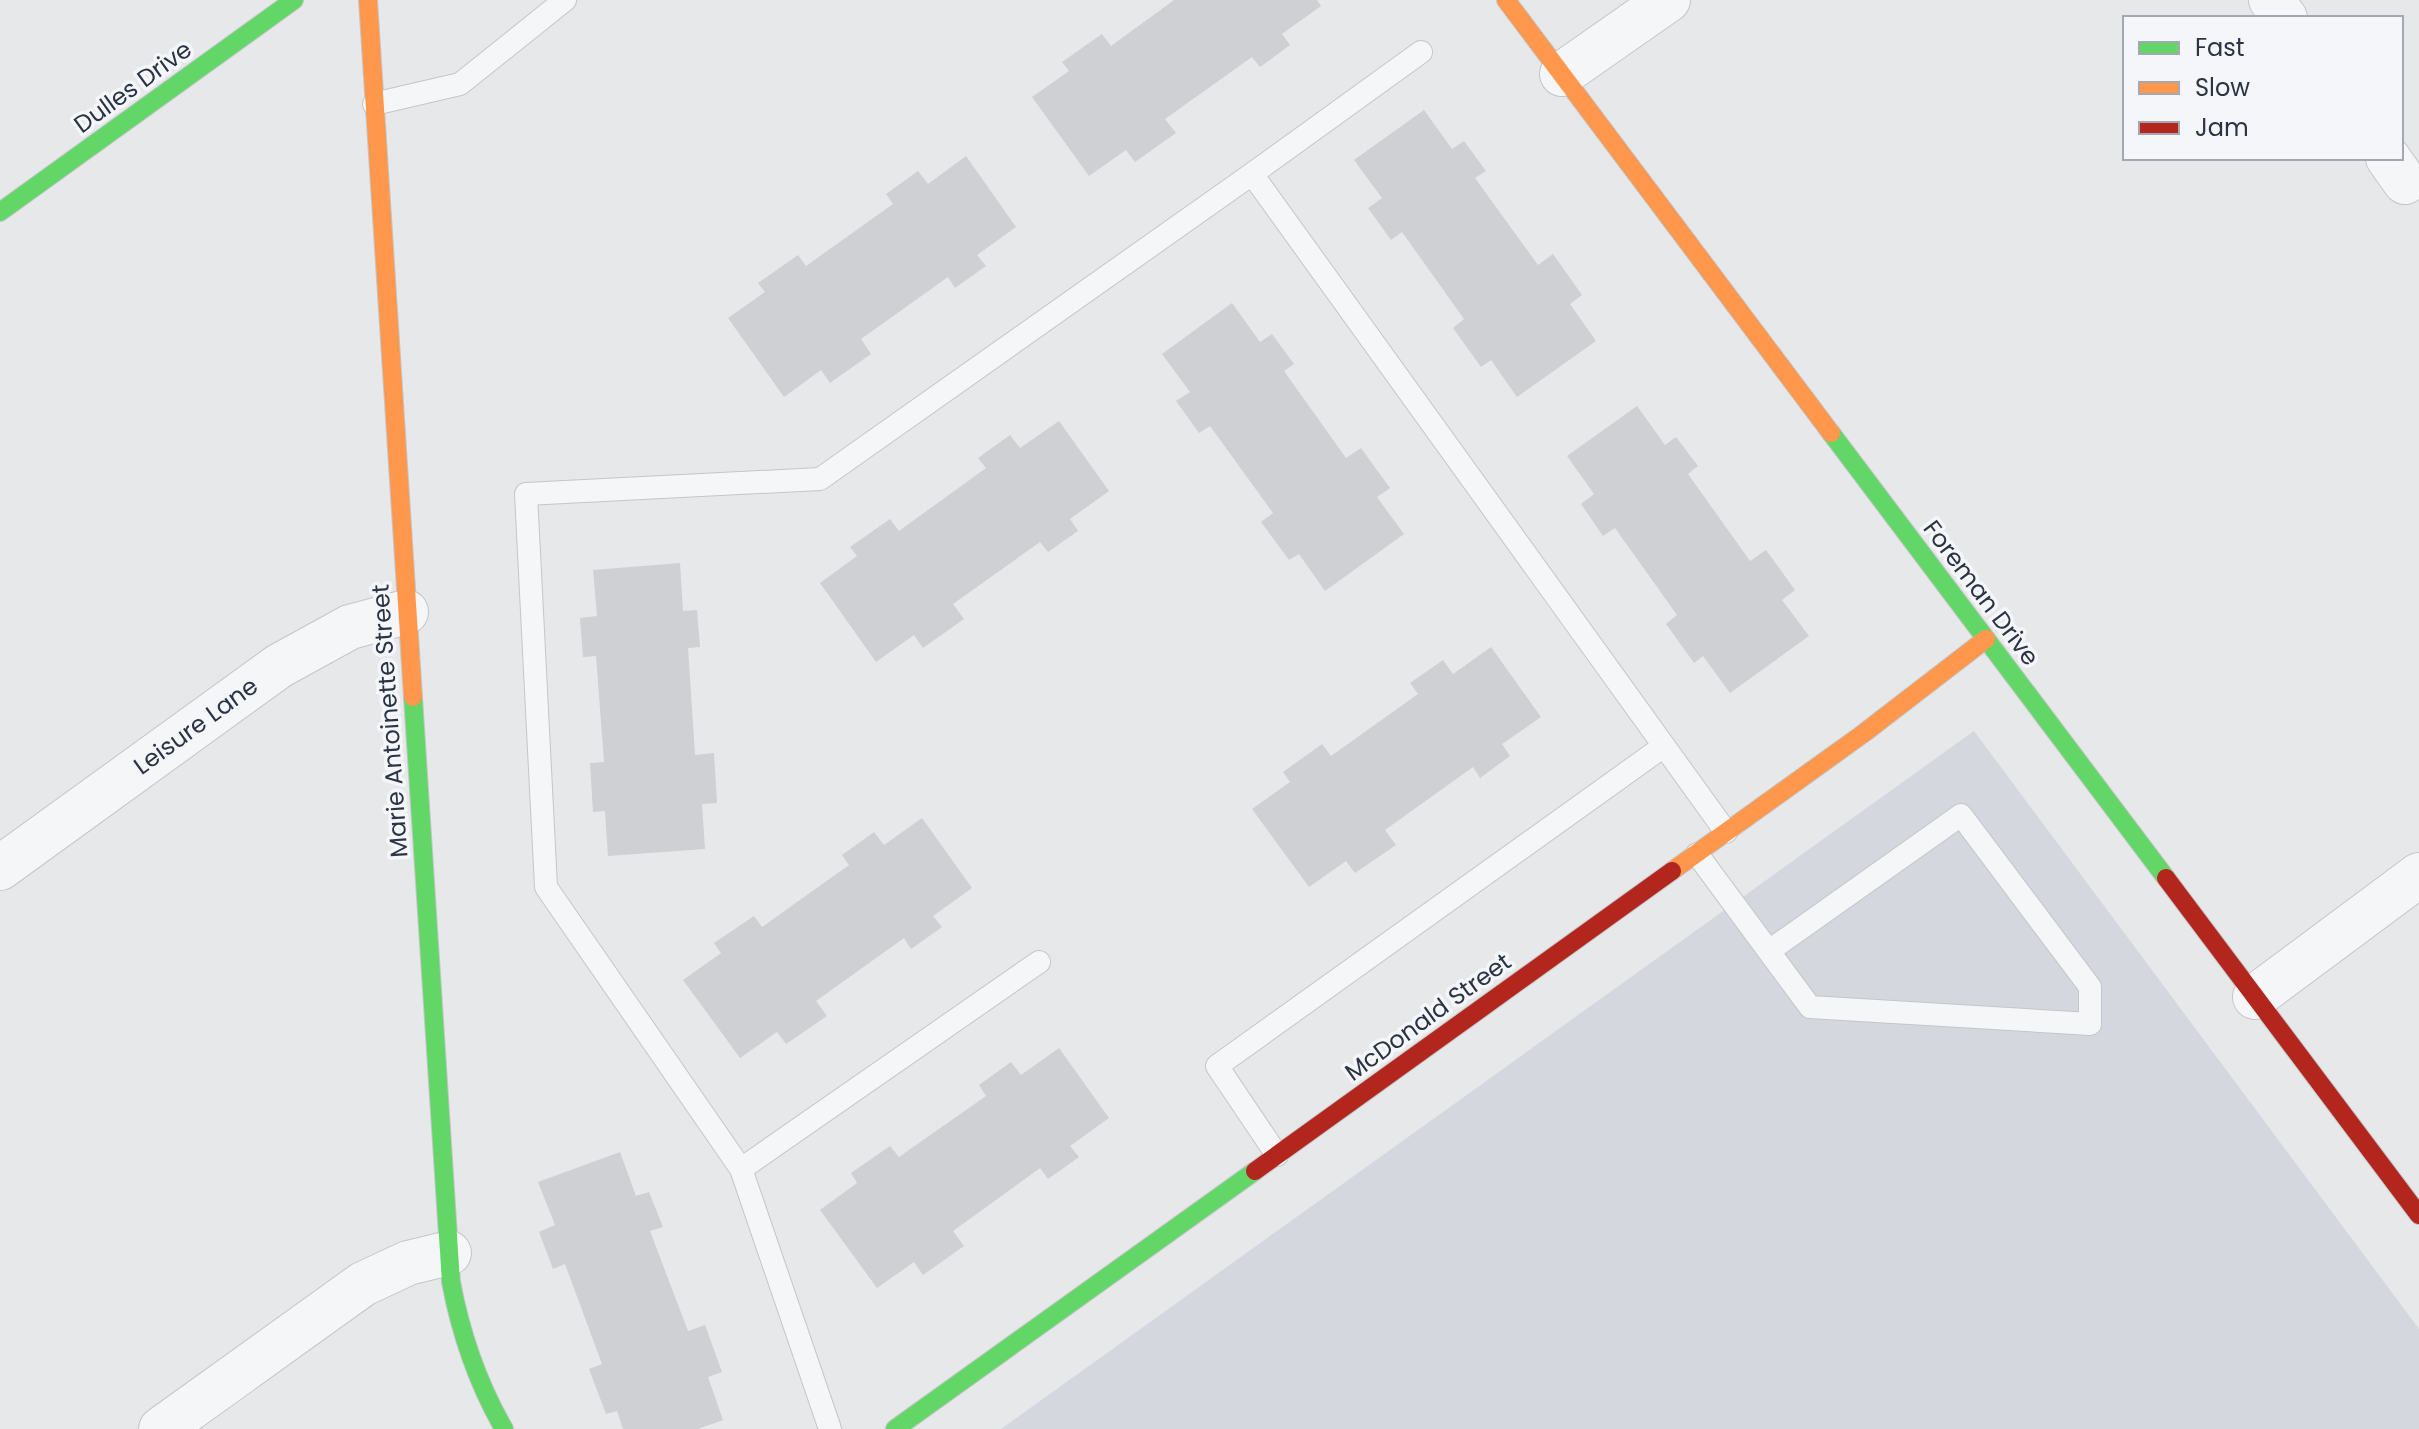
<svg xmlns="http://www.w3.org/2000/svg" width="2419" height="1429" viewBox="0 0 2419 1429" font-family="Poppins,sans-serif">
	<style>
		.built { fill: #d4d7dd }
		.building { fill: #ced0d3 }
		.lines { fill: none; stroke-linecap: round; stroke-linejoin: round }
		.lane-casing { stroke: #c4c6c8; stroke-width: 24 }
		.street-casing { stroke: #c4c6c8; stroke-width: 46 }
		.fast-casing { stroke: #c4c6c8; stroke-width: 20 }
		.slow-casing { stroke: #c4c6c8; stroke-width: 20 }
		.jam-casing { stroke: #c4c6c8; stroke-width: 20 }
		.lane { stroke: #f5f6f7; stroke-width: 22 }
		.street { stroke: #f5f6f7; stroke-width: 44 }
		.fast { stroke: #63d668; stroke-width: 18 }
		.slow { stroke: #ff974d; stroke-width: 18 }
		.jam { stroke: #b3261e; stroke-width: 18 }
		.labels { text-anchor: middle; stroke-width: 7; stroke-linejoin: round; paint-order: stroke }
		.street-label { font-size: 24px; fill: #2b3445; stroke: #f4f6f9 }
	</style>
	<rect width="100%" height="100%" fill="#e6e8ea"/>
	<path class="built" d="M1974,731L2419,1329V1429H1001Z"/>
	<path class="building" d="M1174,0H1317L1321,6L1282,34L1290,45L1260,67L1252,57L1165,119L1176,133L1135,162L1126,150L1089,176L1032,97L1069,71L1062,62L1102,34L1111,46Z
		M1424,110L1452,149L1464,141L1486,171L1475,178L1538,265L1553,254L1582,295L1570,304L1596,341L1517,397L1491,360L1481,367L1453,328L1464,319L1402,232L1391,240L1368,208L1382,198L1354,160Z
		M966,156L1016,227L977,255L986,266L955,288L948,277L861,339L871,354L830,383L821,370L784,397L728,318L765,292L758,283L798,255L806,266L893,204L886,194L918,171L928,184Z
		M1232,303L1260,342L1272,334L1294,364L1284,371L1346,458L1361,448L1390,488L1377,497L1404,534L1325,591L1299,554L1289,560L1261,522L1273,513L1210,426L1199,433L1176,401L1190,392L1162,354Z
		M1637,406L1665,445L1676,437L1698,466L1688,474L1750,561L1766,550L1795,590L1782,600L1809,636L1730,693L1703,656L1694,663L1666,624L1677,615L1615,528L1603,536L1581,504L1594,494L1567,456Z
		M1059,421L1109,491L1070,519L1078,531L1048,552L1040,542L953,604L964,619L923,648L914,635L876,662L820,583L857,556L850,547L890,519L899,531L986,468L978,458L1010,435L1020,448Z
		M680,563L683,611L697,610L700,647L688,648L695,755L714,753L717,803L702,804L705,849L608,856L605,811L593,812L590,763L604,762L596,656L583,657L580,618L597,616L593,570Z
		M1491,647L1541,717L1502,744L1510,756L1480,778L1473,767L1385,830L1396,845L1355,873L1346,861L1309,887L1252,809L1290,782L1283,772L1322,744L1331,756L1418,694L1410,683L1443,660L1453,674Z
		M922,818L972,888L933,916L942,927L911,949L904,938L816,1001L827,1016L786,1044L777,1032L740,1058L683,980L721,953L714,943L754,916L762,927L849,865L842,855L874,832L884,845Z
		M1059,1048L1109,1118L1070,1146L1079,1157L1048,1179L1040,1168L953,1231L964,1246L923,1275L914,1262L877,1288L820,1210L857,1183L851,1173L890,1146L899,1157L986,1096L979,1085L1011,1062L1021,1075Z
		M620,1152L636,1196L649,1192L663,1227L650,1231L688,1331L705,1325L722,1372L708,1377L723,1420L698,1429H623L617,1411L606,1414L589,1369L602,1364L565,1264L553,1269L539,1232L555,1225L538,1182Z"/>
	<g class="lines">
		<g class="lane-casing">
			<path id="lane" d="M374,104L460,84L565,0
				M1252,174L1421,52
				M1697,854L1810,1007L2090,1024V987L1961,815L1769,951
				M1277,1155L1217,1066L1664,746
				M741,1169L1039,962
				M830,1429L741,1169L546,887L526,494L820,479L1252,174L1726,832"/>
		</g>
		<g class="street-casing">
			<path id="street" d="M2271,0L2285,18
				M1562,74L1668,0
				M2388,158L2405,182
				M0,868L279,666L350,627L406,612
				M2255,997L2419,875
				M161,1429L363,1284L408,1263L449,1253"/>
		</g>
		<g class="fast-casing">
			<path id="fast" d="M0,212L294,0
				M1831,433L2166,878
				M413,697L451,1282C461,1335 477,1382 504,1429
				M895,1429L1255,1171"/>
		</g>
		<g class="slow-casing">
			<path id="slow" d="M368,0L413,697
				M1506,0L1831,433
				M1672,871L1864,733L1986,639"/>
		</g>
		<g class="jam-casing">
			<path id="jam" d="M2166,878L2419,1215
				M1255,1171L1672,871"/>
		</g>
		<use href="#lane" class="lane"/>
		<use href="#street" class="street"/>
		<use href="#fast" class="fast"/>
		<use href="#slow" class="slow"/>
		<use href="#jam" class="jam"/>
	</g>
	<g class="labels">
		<g class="street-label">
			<text transform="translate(133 87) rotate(-36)" y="8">Dulles Drive</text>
			<text transform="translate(1981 593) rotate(53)" y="8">Foreman Drive</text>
			<text transform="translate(390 721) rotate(-94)" y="8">Marie Antoinette Street</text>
			<text transform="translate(196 726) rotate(-36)" y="8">Leisure Lane</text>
			<text transform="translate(1428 1017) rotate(-36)" y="8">McDonald Street</text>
		</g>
	</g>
	<rect x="2123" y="16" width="280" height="144" fill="#f4f6f9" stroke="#a4a8b1" stroke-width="2"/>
	<rect x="2139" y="42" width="40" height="12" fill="#63d668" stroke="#a4a8b1" stroke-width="2"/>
	<text x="2195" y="56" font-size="24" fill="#2b3445">Fast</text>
	<rect x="2139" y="82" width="40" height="12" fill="#ff974d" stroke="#a4a8b1" stroke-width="2"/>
	<text x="2195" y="96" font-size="24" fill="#2b3445">Slow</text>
	<rect x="2139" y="122" width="40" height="12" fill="#b3261e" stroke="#a4a8b1" stroke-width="2"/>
	<text x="2195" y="136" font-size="24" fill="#2b3445">Jam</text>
</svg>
